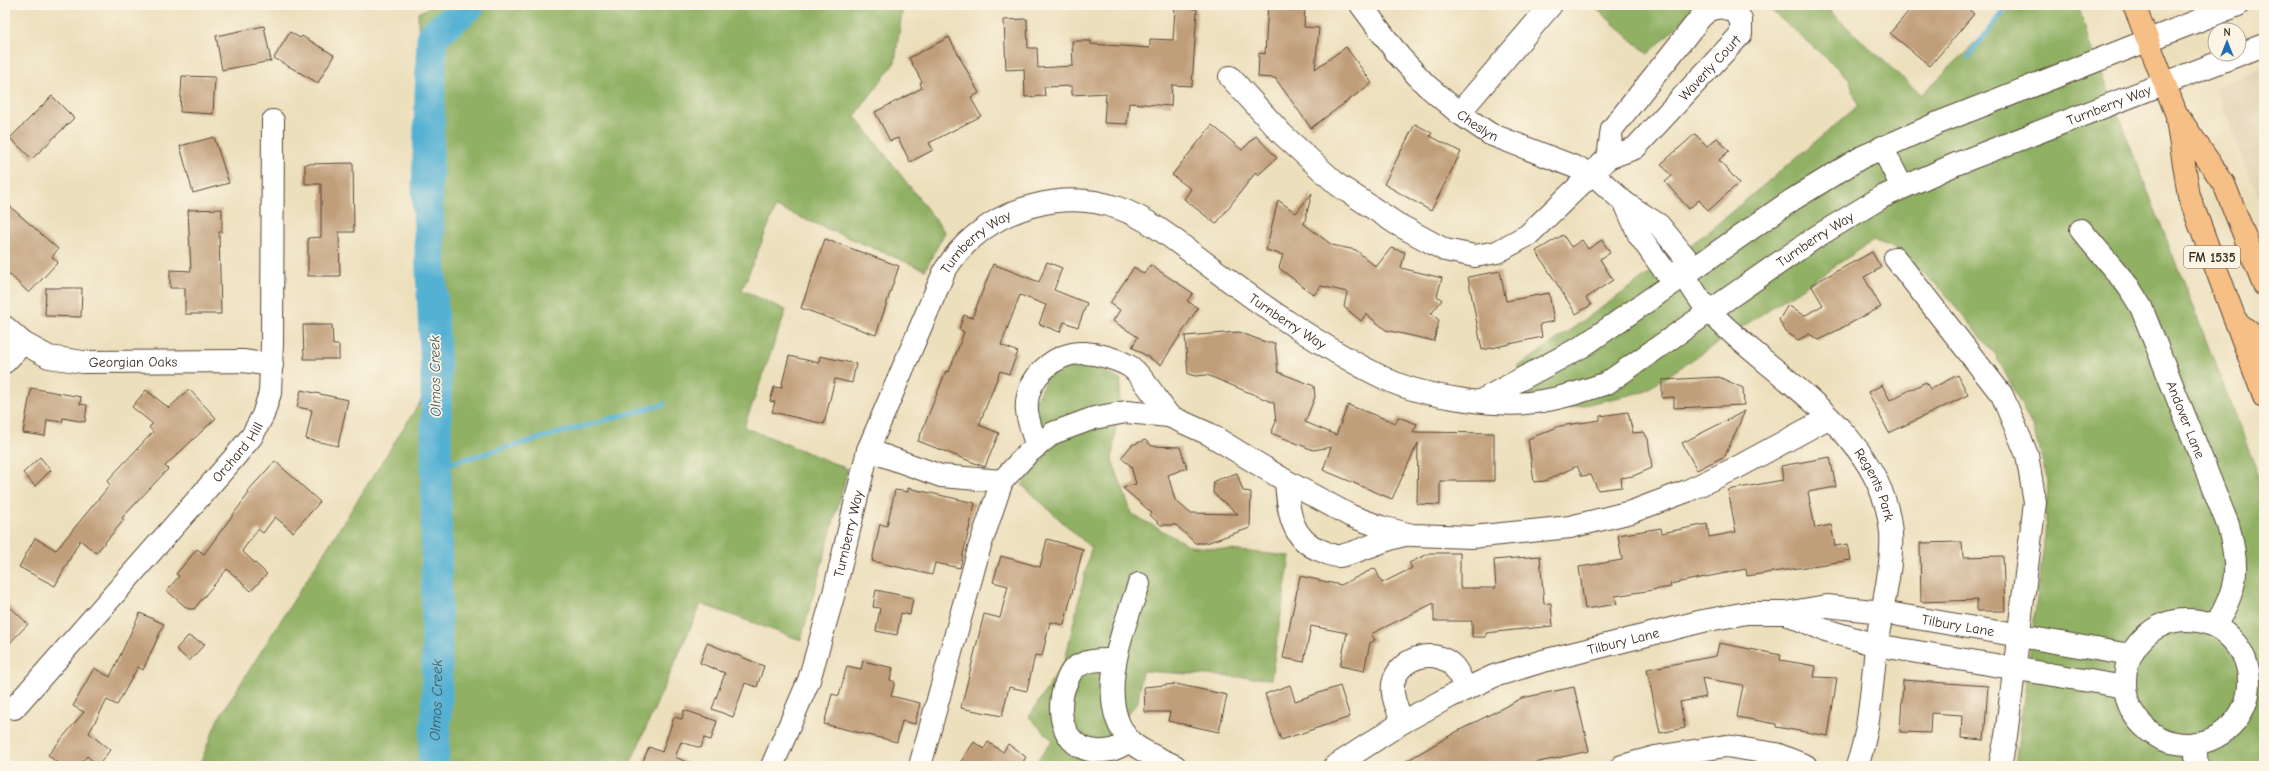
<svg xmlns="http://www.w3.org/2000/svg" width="2269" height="771" viewBox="0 0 2269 771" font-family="'Comic Neue',sans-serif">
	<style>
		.built { fill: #e1d2b4 }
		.forest { fill: #90b064; stroke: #666d41 }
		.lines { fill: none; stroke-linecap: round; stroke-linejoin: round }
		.stream { stroke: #55b1d3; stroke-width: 5 }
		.river { stroke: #55b1d3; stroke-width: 31 }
		.building { fill: #c09e79 }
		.minor-casing { stroke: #564536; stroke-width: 24 }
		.major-casing { stroke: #564536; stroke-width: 24 }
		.minor { stroke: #fff; stroke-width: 22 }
		.major { stroke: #f5bf86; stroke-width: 22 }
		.labels { text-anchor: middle; stroke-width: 3.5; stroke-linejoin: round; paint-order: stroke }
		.shield { fill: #fcf5e5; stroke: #75675a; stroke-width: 1 }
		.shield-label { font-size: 13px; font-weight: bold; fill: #3b2a1e }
		.street-label { font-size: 14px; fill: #3b2a1e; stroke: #fcf5e5 }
		.water-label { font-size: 15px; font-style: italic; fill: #44595d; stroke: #fcf5e5 }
	</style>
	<rect width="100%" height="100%" fill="#fcf5e5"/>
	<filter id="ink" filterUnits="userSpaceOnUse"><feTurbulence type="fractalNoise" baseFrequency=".025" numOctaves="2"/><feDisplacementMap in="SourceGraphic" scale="8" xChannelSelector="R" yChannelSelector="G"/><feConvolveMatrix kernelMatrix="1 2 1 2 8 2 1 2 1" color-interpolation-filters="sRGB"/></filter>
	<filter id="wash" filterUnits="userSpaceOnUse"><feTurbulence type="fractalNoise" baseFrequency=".012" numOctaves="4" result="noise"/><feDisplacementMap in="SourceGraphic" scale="16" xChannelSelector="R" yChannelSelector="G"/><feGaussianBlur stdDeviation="0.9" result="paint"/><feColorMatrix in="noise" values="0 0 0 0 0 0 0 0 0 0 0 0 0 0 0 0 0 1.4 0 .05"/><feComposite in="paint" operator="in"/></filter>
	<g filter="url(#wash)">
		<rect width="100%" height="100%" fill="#ecdfbc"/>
		<path class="built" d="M2264,68V213L2215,87Z"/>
		<path class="forest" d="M434,5H903L895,62L855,116L945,232L925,270L776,207L742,290L786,310L744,427L848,469L801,640L701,604L629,766H199L218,719L422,399L418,13Z
			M1592,5H1699L1648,54Z
			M1765,5H1823L1921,95L2015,5H2078L2090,43L2264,489V766H2015L2045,536L2048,481L2033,428L1996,355L1942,290L1893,247L1873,241L1643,392L1539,415L1518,367L1704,235L1858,106L1849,78Z
			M1085,363L1121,380L1112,460L1132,514L1190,546L1290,556L1271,679L1142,671L1138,702L1081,766H1032L1053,741L1029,717L1065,660L1091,548L1022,485L1044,457L1034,404L1049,373Z"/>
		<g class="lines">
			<path class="stream" d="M1969,56L2008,5
				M436,467L664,404"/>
			<path class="river" id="s1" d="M433,766L437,700L436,374L427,189L432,36L470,5"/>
		</g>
		<g id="blocks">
			<path class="building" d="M1268,5H1305L1304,27L1319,28L1315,69L1346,47L1372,83L1311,128L1275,78L1258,77L1259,53L1265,54Z
				M1914,5H1964L1974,14L1930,66L1890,33Z
				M1175,8L1197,9L1192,86L1172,85L1171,106L1129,103L1127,124L1104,123L1106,93L1072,95V86L1044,87L1045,96L1025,97L1024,69L1006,70L1004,20L1027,19L1028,48H1037L1038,68L1073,66L1072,41H1091V44L1150,48V39L1173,40Z
				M264,26L271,61L222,70L216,36Z
				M290,32L300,38L302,36L334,55L318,83L274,58Z
				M949,37L979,93L971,98L981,116L929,143L933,150L910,162L898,138L890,141L875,112L922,88L920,83L922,82L909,58Z
				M182,76L215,77L213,114L180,112Z
				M52,96L74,118L32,159L10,138Z
				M1415,124L1432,133L1430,136L1461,152L1431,211L1384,184Z
				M1212,125L1242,150L1256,136L1277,158L1258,175L1256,172L1216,224L1184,199L1191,189L1172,175Z
				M1695,134L1707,146L1717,138L1729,151L1719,160L1739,183L1708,211L1699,200L1689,209L1665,182L1672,176L1661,164Z
				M214,137L229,183L193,193L180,146Z
				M353,163L354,232H339L340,276H308V238L321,237V184H305V164Z
				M1312,193L1304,224L1332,245L1356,250L1376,267L1391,248L1405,252L1401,268L1442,278L1437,296L1442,300L1431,314L1439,320L1434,341L1386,330L1366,314L1361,321L1344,307L1347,292L1321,286L1314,295L1279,268L1283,255L1266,250L1278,200L1296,213Z
				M5,202L58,249L52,257L58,262L29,293L5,270Z
				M222,209V232H219L221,314H185V288H170V270L191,271L188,210Z
				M1563,235L1571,247L1582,240L1588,249L1602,240L1610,253L1600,259L1613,280L1586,298L1591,305L1576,314L1536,251Z
				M825,239L899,266L876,335L801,308Z
				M1872,252L1881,268L1864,277L1881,307L1819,340L1809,334L1798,340L1786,332L1779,320L1788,305L1804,316L1823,305L1811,285Z
				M1047,262L1062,268L1054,290L1087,303L1078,327L1064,322L1060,332L1039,324L1046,305L1020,295L1001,345L1018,352L1009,374L1000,371L979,425L999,433L985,467L918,441L946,371L949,372L964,332L959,329L964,315L972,318L993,264L1039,282Z
				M1150,265L1193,293L1187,301L1198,308L1161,365L1132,347L1138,337L1113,321L1120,310L1110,303L1134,267L1144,274Z
				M1500,271L1506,301L1549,293L1554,321L1540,324L1542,337L1482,350L1468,277Z
				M46,288H82L81,317L45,316Z
				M303,325H332L333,345H339V359H304Z
				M1239,332L1268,343H1275L1278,372L1314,386L1315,397L1305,422L1336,435L1348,405L1396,423L1398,417L1417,424L1413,432L1494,433V481H1440V505L1417,504L1418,443L1392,499L1323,470L1331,447L1313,450L1271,433L1276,422L1274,403L1207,375L1195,376L1188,374L1185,336Z
				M789,356L819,363L820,356L856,364L852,383L835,379L824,424L772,412L775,402L770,401L774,387L781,388Z
				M1958,375L1968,395L1889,433L1868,392L1882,385L1890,400L1926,382L1930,389Z
				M1719,377L1743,388L1744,405L1674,408V397L1662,398V380Z
				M31,388L81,397L80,404L87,405L85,422L63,418L62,422L47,420L45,436L23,433Z
				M189,389L216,418L165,466L168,469L122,518L124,520L96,553L80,540L55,586L19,567L35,538L56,550L110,485L107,481L153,432L149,427L153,424L132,407L146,390L169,408Z
				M301,390L348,400L338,446L306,439L312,410L297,407Z
				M1745,411L1725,456L1697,470L1682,443Z
				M1628,412L1633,433L1644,432L1648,439L1652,468L1633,476L1621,478L1622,487L1598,490L1591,475L1582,476L1577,466L1545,481L1534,482L1528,439L1560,426L1600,420V416Z
				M1145,440L1152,446L1180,447L1187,468L1168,475L1175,500L1190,513L1238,514L1213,493L1214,481L1237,473L1243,491L1251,492L1250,528L1206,543H1195L1176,525H1161L1150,515L1152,513L1123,488L1136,484L1131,466L1121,458L1132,445Z
				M40,457L51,470L35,486L23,473Z
				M1830,457L1836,487L1808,492L1815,528L1831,525L1835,546L1848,544L1851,560L1747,576L1746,569L1670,584L1671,587L1615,596L1617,604L1585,609L1579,567L1622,560L1618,535L1661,528L1662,533L1707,524L1709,537L1736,532L1728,490L1783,480L1781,466Z
				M275,461L320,502L293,532L275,517L263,533L258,529L242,551L267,574L251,591L227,569L194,609H188L167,591L179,576L176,574L197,549L204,554L249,493L247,492Z
				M908,488L975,503L960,568L935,563L932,575L872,561L880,524L887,526L895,490L908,492Z
				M1047,539L1083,549L1064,625L1050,622L1042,656L1035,655L1027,691L1009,687L1002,716L961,708L984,614L1000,618L1008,586L993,582L1001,556L1040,567Z
				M1962,542L1963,557L2003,556L2005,611H1977V600L1921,602L1920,543Z
				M1430,553H1460V588H1496L1494,560L1540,556L1544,604L1551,603L1553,626L1486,633V637H1472V621H1434V603L1371,634L1375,640L1370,643L1364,671L1340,666L1347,633L1311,626L1304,662L1283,658L1300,576L1341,585L1375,568L1382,583L1412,568L1409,563Z
				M876,590L913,598L910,615L901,613L897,635L876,631L880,608L873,607Z
				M5,602L28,624L5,648Z
				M140,613L164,624L143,670L138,667L117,705L107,700L89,733L110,750L98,766L87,756L79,766H61L48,755L84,712L73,706L94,668L110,677Z
				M188,636L205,644L189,661L176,649Z
				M707,643L764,666L757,687L745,683L733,717L712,709L725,673L700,663Z
				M1719,643L1781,655L1780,660L1816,666L1814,677L1837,678L1828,736L1776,727V724L1737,717L1743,685L1702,678L1706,697L1680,702L1685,728L1660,733L1647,669L1716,656Z
				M863,661L893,668L890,680L895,682L891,696L920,703L915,724L902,721L897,742L824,724L832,694L839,696L847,666L861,669Z
				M1903,680L1988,686L1984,740L1961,738L1962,715L1931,713L1930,733L1900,732Z
				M1176,684L1227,695L1219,732L1168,721L1170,712H1145L1144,687Z
				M1290,685L1295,701L1340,686L1350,717L1281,740L1265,694Z
				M1574,687L1589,751L1521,766H1398L1456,732L1522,698Z
				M684,710L717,721L711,740L704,738L701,748L681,742L675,757L696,766H641L649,747L662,752L674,717L682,719Z
				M974,742L984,749L988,742L1003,752L1008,744L1026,757L1021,765L1023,766H958Z"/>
		</g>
	</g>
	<g filter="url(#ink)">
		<use href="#blocks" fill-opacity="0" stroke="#564536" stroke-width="1"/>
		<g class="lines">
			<g class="minor-casing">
				<g id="minor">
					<path id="s2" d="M1361,5L1399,56L1426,85L1459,113L1490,134L1593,174L1625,203L1659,225L1686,258L1684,275"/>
					<path id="s3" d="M1230,77L1282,134L1338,185L1397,224L1445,250L1475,256L1497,252L1528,235L1608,158L1635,148L1741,34V19C1729,5 1715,3 1701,17L1612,129L1608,158"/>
					<path d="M1459,113L1551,5"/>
					<path d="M1882,147L1902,187"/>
					<path d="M1625,203L1639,235L1664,270L1684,275"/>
					<path id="s4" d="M2081,230L2128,286L2141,307L2228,525C2240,568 2238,588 2215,626"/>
					<path d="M1895,258L2002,395L2027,455L2035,502L2006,736L2000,766"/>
					<path id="s5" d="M1684,275C1692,287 1700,302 1710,312C1773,378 1883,432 1891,533C1893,564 1883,604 1878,635C1871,678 1872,724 1857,766"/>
					<path id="s6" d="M5,327L23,343L49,357L83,362L243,361L272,365"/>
					<path d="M5,362L23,343"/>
					<path d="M1482,400L1583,346L1792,200L1862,157L1938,123L2238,5"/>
					<path d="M1037,446C1033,435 1028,422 1027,411C1024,380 1054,351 1085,353C1099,354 1117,359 1129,366C1140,372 1160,404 1169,416"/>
					<path d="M868,450L941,476L1002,481"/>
					<path d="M1286,481C1288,509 1290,540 1322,551C1327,553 1334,557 1340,556C1363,551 1383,539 1406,535"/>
					<path d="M1139,584C1124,627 1093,701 1130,741C1141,752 1161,759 1175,766"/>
					<path d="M1785,613L1822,629L1876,645L2125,687"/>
					<circle cx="2187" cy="682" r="62"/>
					<path d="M1114,660C1101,660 1088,659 1076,667C1070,671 1067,681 1064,688C1054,722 1069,758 1111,750C1117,749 1124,744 1130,741"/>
					<path id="s7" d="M14,708L233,459L252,436L263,415L270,393L272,343L273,121"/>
					<path d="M1403,722C1398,710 1391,697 1393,684C1398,657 1436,646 1454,667C1459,673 1462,682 1466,689"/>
					<path d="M2195,743L2197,766"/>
					<path id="s8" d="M772,766L809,680L834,593L868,450L945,270C950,263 955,255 961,249C1000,207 1063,189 1118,208C1144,217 1167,234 1188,250C1219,273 1250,297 1282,318C1315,340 1352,363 1388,380C1422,396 1498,408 1535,402C1560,399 1583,391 1607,383L1816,237L1882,197L1956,164L2264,45"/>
					<path d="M920,766L979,549L1002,481L1027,454L1053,433L1094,418L1126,412L1169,416L1209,434L1286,481L1351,516L1381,527L1412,535L1472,537L1570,527L1631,512L1687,491L1736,468L1828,418"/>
					<path id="s9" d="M1335,766L1403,722L1451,696L1494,676L1543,661L1703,621L1747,613H1785L1827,606L1882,612L2130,655"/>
					<path d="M1622,766L1655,757L1726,746L1776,754L1806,766"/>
				</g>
			</g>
			<g class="major-casing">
				<path id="major" d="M2134,5L2176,113L2224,184L2264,285
					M2177,120L2189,196L2264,397
					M2236,321L2264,344"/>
			</g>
			<use href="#minor" class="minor"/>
			<use href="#major" class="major"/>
		</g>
	</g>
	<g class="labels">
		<rect class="shield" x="2184" y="246" width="56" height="22" rx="3"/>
		<g class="shield-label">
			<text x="2212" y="262">FM 1535</text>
		</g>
		<g class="street-label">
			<text dy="5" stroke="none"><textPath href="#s3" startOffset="616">Waverly Court</textPath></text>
			<text dy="5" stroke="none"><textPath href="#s8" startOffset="1847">Turnberry Way</textPath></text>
			<text dy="5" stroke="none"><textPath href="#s2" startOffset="169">Cheslyn</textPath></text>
			<text dy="5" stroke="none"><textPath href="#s8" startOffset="1523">Turnberry Way</textPath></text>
			<text dy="5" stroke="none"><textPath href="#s8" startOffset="569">Turnberry Way</textPath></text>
			<text dy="5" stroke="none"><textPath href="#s8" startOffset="929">Turnberry Way</textPath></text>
			<text dy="5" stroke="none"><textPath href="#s6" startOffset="138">Georgian Oaks</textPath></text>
			<text dy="5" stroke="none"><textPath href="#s4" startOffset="219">Andover Lane</textPath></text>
			<text dy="5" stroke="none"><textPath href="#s7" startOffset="340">Orchard Hill</textPath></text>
			<text dy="5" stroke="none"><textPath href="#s5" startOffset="287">Regents Park</textPath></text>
			<text dy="5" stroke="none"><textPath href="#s8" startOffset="245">Turnberry Way</textPath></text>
			<text dy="5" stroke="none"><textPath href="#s9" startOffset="657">Tilbury Lane</textPath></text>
			<text dy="5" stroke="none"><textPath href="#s9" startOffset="317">Tilbury Lane</textPath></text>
		</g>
		<g class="water-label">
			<text transform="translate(435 376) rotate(-91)" y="5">Olmos Creek</text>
			<text dy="5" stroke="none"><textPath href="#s1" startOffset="66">Olmos Creek</textPath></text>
		</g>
	</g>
	<rect width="2269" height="771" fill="none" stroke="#fcf5e5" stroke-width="20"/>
	<g transform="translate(2227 42)"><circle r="19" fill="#fcf5e5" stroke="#afa495"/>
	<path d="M0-3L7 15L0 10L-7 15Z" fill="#1f6fb2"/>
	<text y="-6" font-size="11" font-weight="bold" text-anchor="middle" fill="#3b2a1e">N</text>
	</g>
</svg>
